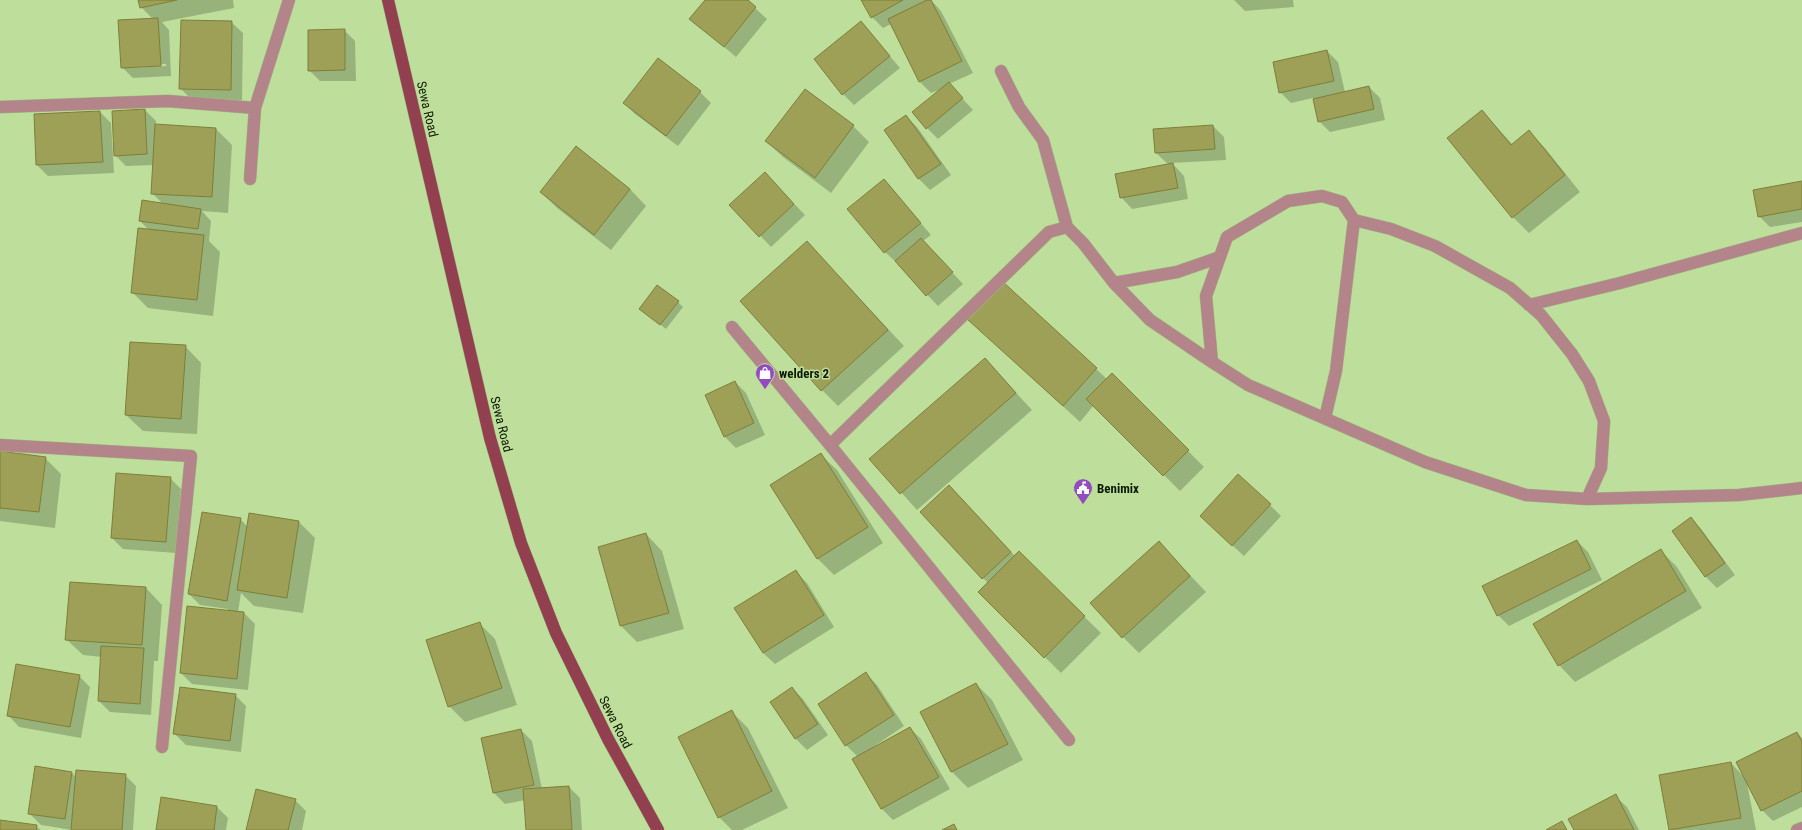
<svg xmlns="http://www.w3.org/2000/svg" width="1802" height="830" viewBox="0 0 1802 830" font-family="'Roboto Condensed',sans-serif">
	<style>
		.shadow { fill: #0003; fill-rule: evenodd }
		.building { fill: #9fa058; stroke: #7e7f36 }
		.lines { fill: none; stroke-linecap: round; stroke-linejoin: round }
		.minor-casing { stroke: #9ebb80; stroke-width: 13 }
		.major-casing { stroke: #9ebb80; stroke-width: 13 }
		.minor { stroke: #b4848b; stroke-width: 12 }
		.major { stroke: #923f50; stroke-width: 12 }
		.labels { text-anchor: middle; stroke-width: 3; stroke-linejoin: round; paint-order: stroke }
		.street-label { font-size: 13px; fill: #0e1902; stroke: #bedf9c }
		.poi-label { font-size: 13px; font-weight: bold; fill: #0e1902; stroke: #bedf9c; text-anchor: start }
	</style>
	<rect width="100%" height="100%" fill="#bedf9c"/>
	<path class="shadow" d="M139,0H233L234,8L162,22L169,30L171,76L133,78L122,67L153,19L141,7ZM166,64V66L131,68V66Z
		M706,0H746L767,19L736,57L691,19Z
		M862,0H931L941,11L973,73L949,84L973,110L938,139L927,128L942,89L931,93L920,82L891,24L883,28L872,17Z
		M1234,0H1293L1294,7L1245,11Z
		M231,22L243,33L242,100L191,99L180,88Z
		M861,22L900,68L854,105L843,94Z
		M344,30L355,41L356,81H320L309,70Z
		M1327,51L1338,62L1345,92L1369,87L1380,98L1385,120L1330,132L1319,121L1313,98L1291,103L1280,92Z
		M700,92L711,103L678,146L635,114L624,103Z
		M145,110L156,121V125L216,129L232,145L228,213L202,211L211,221L209,241L220,252L213,316L148,308L132,292L149,230L140,221L163,204L152,193L154,165L126,166L115,155Z
		M1482,111L1513,145L1528,131L1545,148L1580,192L1529,233L1513,217Z
		M100,112L111,123L114,173L48,176L37,165L35,114Z
		M906,116L917,127L951,175L930,190L919,179L885,130Z
		M853,126L869,142L831,193L783,157L766,141Z
		M1213,126L1224,137L1226,160L1172,163L1184,176L1188,199L1132,209L1121,197L1169,165L1156,153Z
		M576,148L630,189L646,206L611,250L557,208L541,192Z
		M884,180L931,235L923,241L963,284L938,306L897,263L885,252L849,209Z
		M1802,182V222L1770,227L1759,216Z
		M776,185L805,215L771,247L731,205Z
		M807,242L904,346L838,406L822,390Z
		M1002,283L1107,379L1112,375L1204,467L1180,491L1094,405L1080,422L968,319Z
		M678,302L683,307L666,329L640,309Z
		M185,346L201,363L197,434L143,431L126,415Z
		M985,359L1032,410L917,510L871,459Z
		M735,382L746,393L765,435L736,448L725,437Z
		M0,452L45,458L61,474L55,528L0,521Z
		M820,454L837,470L883,543L834,575L817,558Z
		M170,478L181,489L176,553L123,549L112,538Z
		M960,497L1015,556L1019,553L1101,633L1061,673L979,592L988,583L983,578Z
		M1270,505L1281,516L1244,556L1212,527Z
		M250,514L299,522L315,538L303,613L254,606L241,593L238,612L244,613L255,624L248,690L192,684L181,673L228,609L200,605L189,594L240,519L248,527Z
		M1691,518L1702,530L1735,575L1717,588L1706,577L1673,531Z
		M646,534L662,551L684,629L637,642L621,626L599,548Z
		M1577,541L1588,552L1602,580L1509,626L1498,615Z
		M1159,542L1206,592L1139,653L1123,637Z
		M1661,551L1677,567L1702,608L1575,682L1559,665Z
		M796,572L807,583L834,627L775,664L763,653Z
		M146,588L162,605L158,661H154L151,715L110,712L99,701L102,657L83,655L66,639Z
		M479,623L495,639L517,705L465,722L449,706Z
		M866,674L877,685L904,726L873,747V748L910,728L921,739L950,789L893,820L882,809L854,759L858,757L846,745L819,704Z
		M79,676L90,687L81,738L19,727L8,715Z
		M976,684L992,700L1023,760L968,788L952,772L921,712Z
		M792,688L803,699L828,735L807,750L796,739L771,702Z
		M235,695L246,706L241,752L186,745L175,734Z
		M732,712L748,728L788,808L742,830H732L719,817Z
		M521,730L532,741L542,789L569,787L580,798L582,830H527L525,800L505,804L494,793L482,739Z
		M1797,733L1802,738V807L1773,821L1762,810L1747,783L1756,830H1670L1661,776L1731,763L1745,778Z
		M72,773L76,777L125,775L136,786L133,830H72L41,825L30,814Z
		M1615,796L1627,807L1639,830H1575Z
		M295,800L306,811L302,830H247Z
		M217,807L228,818L226,830H157Z
		M0,821L36,826L41,830H0Z"/>
	<path class="building" d="M138,0H177L140,8Z
		M705,0H748L756,7L724,47L689,19Z
		M861,0H903L871,18Z
		M927,0H931L962,61L919,82L888,19Z
		M158,18L161,66L121,68L118,20Z
		M181,20L232,21L231,90L179,89Z
		M861,21L890,56L842,95L814,59Z
		M345,29V70L308,71V30Z
		M1327,50L1334,81L1279,93L1273,62Z
		M658,58L701,91L666,136L623,103Z
		M949,82L963,98L926,129L912,112Z
		M1369,86L1374,109L1318,122L1313,99Z
		M805,89L854,125L815,178L765,141Z
		M145,109L147,154L114,156L112,111Z
		M1482,110L1511,145L1529,130L1565,175L1512,218L1447,138Z
		M100,111L103,162L36,165L34,114Z
		M906,115L941,164L918,179L884,130Z
		M155,124L216,128L212,197L151,194Z
		M1213,125L1215,149L1155,153L1153,129Z
		M576,146L630,189L594,235L540,192Z
		M1173,163L1178,188L1120,198L1115,174Z
		M765,172L794,204L759,237L729,205Z
		M884,179L921,223L884,253L847,209Z
		M1802,181V209L1758,217L1753,190Z
		M142,200L201,209L198,229L139,221Z
		M138,228L204,235L197,300L131,293Z
		M921,238L953,272L926,296L895,261Z
		M807,241L888,330L821,391L740,301Z
		M1002,281L1097,368L1063,406L967,319Z
		M657,285L679,301L660,325L639,309Z
		M130,342L186,345L181,419L125,415Z
		M985,358L1016,393L900,494L869,459Z
		M1112,373L1189,450L1163,476L1086,399Z
		M735,381L754,423L724,437L705,395Z
		M0,451L46,457L39,512L0,508Z
		M821,453L868,527L817,559L770,485Z
		M116,473L171,477L166,542L111,538Z
		M1238,474L1271,504L1232,546L1200,516Z
		M949,485L1011,552L982,579L920,512Z
		M202,512L241,518L227,601L188,594Z
		M249,513L299,521L287,598L237,590Z
		M1691,517L1725,563L1705,577L1672,531Z
		M646,533L669,613L620,626L598,547Z
		M1577,540L1591,569L1497,616L1482,586Z
		M1159,541L1190,576L1122,638L1090,603Z
		M1661,549L1686,591L1558,666L1533,624Z
		M1019,551L1085,616L1044,658L978,592Z
		M796,570L824,615L763,653L734,608Z
		M70,582L146,587L142,645L65,640Z
		M187,606L244,612L237,679L180,673Z
		M480,622L502,688L448,707L426,640Z
		M101,646L144,648L140,704L98,701Z
		M16,664L80,675L70,727L7,716Z
		M866,672L894,715L845,746L818,704Z
		M976,683L1008,744L951,772L920,712Z
		M180,687L236,694L230,741L173,734Z
		M792,687L818,724L795,739L770,702Z
		M732,710L772,791L718,818L678,737Z
		M910,727L939,777L881,809L852,759Z
		M521,729L534,785L493,793L481,738Z
		M1797,732L1802,742V791L1761,811L1736,762Z
		M1731,762L1741,818L1669,830L1659,775Z
		M35,766L72,772L65,819L28,814Z
		M76,770L126,774L122,830H71Z
		M569,786L572,830H526L523,789Z
		M256,789L296,799L288,830H246Z
		M1616,794L1634,830H1574L1568,819Z
		M161,797L217,806L214,830H156Z
		M0,820L37,825L36,830H0Z
		M1562,821L1567,830H1546Z
		M954,824L957,830H942Z"/>
	<g class="lines">
		<g class="minor-casing">
			<path id="minor" d="M1001,71L1019,107L1043,140L1067,227
				M0,107L168,101L255,108
				M250,179L255,108L289,0
				M1354,220L1391,229L1435,246L1510,288L1541,315L1572,354L1589,381L1604,421L1601,468L1587,499
				M1114,283L1177,272L1220,257
				M1529,305L1620,283L1802,233
				M732,327L830,445L1069,740
				M1212,362L1206,296L1227,237L1288,201L1322,196L1342,202L1354,220L1336,371L1325,418
				M0,445L191,456L162,747
				M830,445L1049,232L1067,227L1083,243L1114,283L1150,320L1212,362L1248,385L1425,462L1526,495L1587,499L1739,495L1802,488
				M1797,830L1802,828"/>
		</g>
		<g class="major-casing">
			<path id="major" d="M388,0L490,438L521,543L556,633L608,739L658,830"/>
		</g>
		<use href="#minor" class="minor"/>
		<use href="#major" class="major"/>
	</g>
	<defs>
		<g id="shop-pin" transform="scale(1)"><path d="M0 17L-7.5 6A9.5 9.5 0 1 1 7.5 6Z" fill="#924cc0" stroke="#bedf9c"/><path d="M-5-2.5h2.3a2.7 3.5 0 0 1 5.4 0H5L5.5 6h-11ZM-1.5-2.5h3a1.5 2.3 0 0 0-3 0Z" fill="#fff"/></g>
		<g id="civic-pin" transform="scale(1)"><path d="M0 17L-7.5 6A9.5 9.5 0 1 1 7.5 6Z" fill="#924cc0" stroke="#bedf9c"/><path d="M-.6-6.5H3V-4.5H.6V-3L4-1V1h2V6H-6V1h2V-1L-.6-3ZM-1.2 2.5V6h2.4V2.5Z" fill="#fff"/></g>
	</defs>
	<g fill-rule="evenodd">
		<use href="#shop-pin" x="765" y="373"/>
		<use href="#civic-pin" x="1083" y="488"/>
	</g>
	<g class="labels">
		<g class="street-label">
			<text transform="translate(428 109) rotate(77)" y="5">Sewa Road</text>
			<text transform="translate(502 424) rotate(76)" y="5">Sewa Road</text>
			<text transform="translate(616 722) rotate(63)" y="5">Sewa Road</text>
		</g>
		<g class="poi-label">
			<text x="779" y="378">welders 2</text>
			<text x="1097" y="493">Benimix</text>
		</g>
	</g>
</svg>
